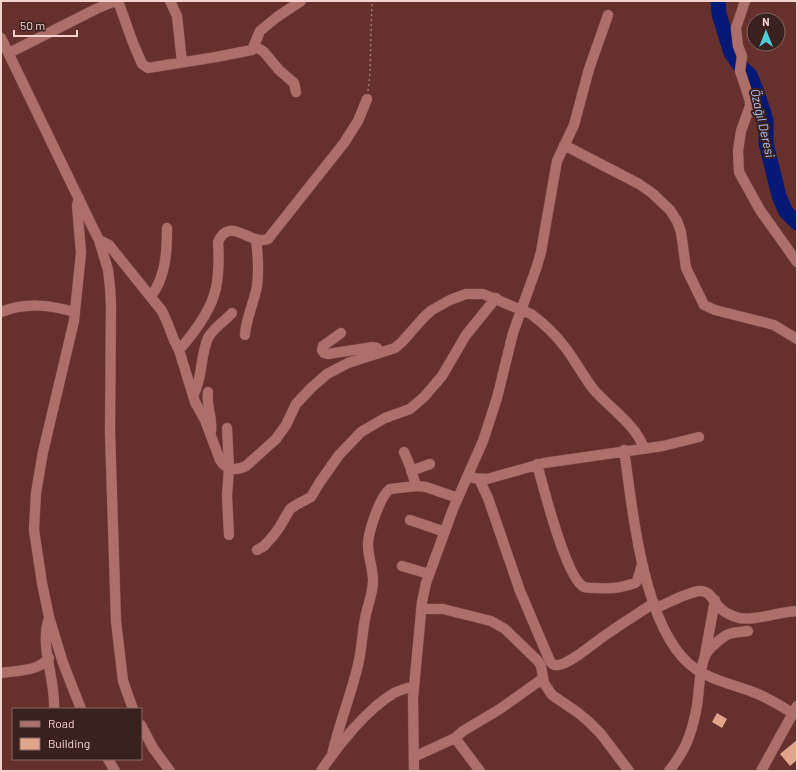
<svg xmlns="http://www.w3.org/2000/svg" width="798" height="772" viewBox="0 0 798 772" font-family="Barlow,sans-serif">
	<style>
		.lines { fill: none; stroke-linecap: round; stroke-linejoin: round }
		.river { stroke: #041876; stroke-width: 15 }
		.building { fill: #e0a58b }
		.minor-casing { stroke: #7d4e4c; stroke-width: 11 }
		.path { stroke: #a87b77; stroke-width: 1.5; stroke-dasharray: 2 3; stroke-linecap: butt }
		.minor { stroke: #ac6f6a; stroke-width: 10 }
		.labels { text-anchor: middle; stroke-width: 4; stroke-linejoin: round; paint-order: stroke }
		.water-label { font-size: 13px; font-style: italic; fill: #acc4f6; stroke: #3a211f }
	</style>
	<rect width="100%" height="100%" fill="#66302c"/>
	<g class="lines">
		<path class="river" d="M718,1L719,14L731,53L740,66L750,75L758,95L766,120V143L779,196L786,212L797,223"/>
	</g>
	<path class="building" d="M717,713L727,719L722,728L712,722Z
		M797,740V760L790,766L780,754Z"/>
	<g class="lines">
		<g class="minor-casing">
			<path id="minor" d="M118,1L133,43L142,64L148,68L216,57L252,50L260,31L277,17L301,1
				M170,1L177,16L182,62
				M745,1L736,28L738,46L742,56L740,71L750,101V106L741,131L738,151L739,172L760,210L797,262
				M1,38L91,224L99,240L108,270L110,287L111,305L110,432L116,621L123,681L133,709
				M255,46L264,52L279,70L294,83L296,92
				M9,53L96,9L115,1
				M564,145L639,184L652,193L670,210L677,221L681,232L686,268L704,305L715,310L774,325L797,339
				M79,198L77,205L81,253L74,321L43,452L36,493L34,530L42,583L49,617L63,663L81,709
				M99,240L109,245L162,311L167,322L174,340L179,350L195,402L205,420L220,460C226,470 236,471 246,466L276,439L286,425L296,404L311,388L327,374L348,363L395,348L402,342L424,317L432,310L450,300L466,294H483L531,314C543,323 555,334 564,346C575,360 583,376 594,390C611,409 635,424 644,448
				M151,296C166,277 167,251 167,228
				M1,312C26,302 50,305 75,312
				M341,333L323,346L322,350L324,353L328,354L373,347L377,348L380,353
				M245,335C246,318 254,303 257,286C259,271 258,255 256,239
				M179,350C195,332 211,311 216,288C219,273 219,257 218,242C230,215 250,246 268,239L344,143L358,121L367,99
				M208,392C206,406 213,418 211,432
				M193,396C203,378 200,356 208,338C213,328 225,321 232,313
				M227,428L229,468L227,496L229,535
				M624,450C633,510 643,635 697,670C714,681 734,685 753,692C767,697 780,706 793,713
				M404,452L410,466L416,486
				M537,464C543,486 566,578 584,587C587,588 592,588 596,588C611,589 620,588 635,583L637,581L642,565
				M411,471L430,464
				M473,478L487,479L544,463L663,446L699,437
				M479,479L488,498L520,591L549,659C551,663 553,666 558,665C571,664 598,639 610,632C624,622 639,613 654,603
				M410,520L445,532
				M257,550L264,546L273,536L279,528L290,509L296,505L311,497L320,482L339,455L361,432L385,418L410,409L424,397L442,376L466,335L496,298
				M402,566L429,574
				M656,608C668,603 686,593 699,591C711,590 713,602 720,608C725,613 732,616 739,618C755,621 778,612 797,611
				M421,609H443L491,621L505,629L538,661L541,666L544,683L552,695L577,712L588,721L601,734L629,771
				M48,621C40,648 56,681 54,709
				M705,655L715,600
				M1,673C18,670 37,672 49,658
				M141,725L153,748L170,771
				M455,738L480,771
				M332,755C339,724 351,695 358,665C362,649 362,634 365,619C367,606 373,594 373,581C373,568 368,557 368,545C368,532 380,496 390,489L416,486L426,487L458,498
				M414,757L455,738L463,731L500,709L542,679
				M108,759L115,771
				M321,771C338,745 367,709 394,693C400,690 407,688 414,686
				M414,771L413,698L422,602L426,583L453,509L483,441L497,398L513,333L537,266L541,252L557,161L574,125L589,69L608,15
				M669,771C685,751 691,736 696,711C700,693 698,673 705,656C707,650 723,636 729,634C735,632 742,632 748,631
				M761,771L797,706"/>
		</g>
		<path class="path" d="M368,91L370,73L372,1"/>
		<use href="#minor" class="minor"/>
	</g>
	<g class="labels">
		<g class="water-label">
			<text transform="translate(763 123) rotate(77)" y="5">Özağıl Deresi</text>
		</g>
	</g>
	<rect width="798" height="772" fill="none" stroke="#f5d2ce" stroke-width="4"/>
	<rect x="12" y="708" width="130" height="52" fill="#3a211f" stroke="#856865"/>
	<rect x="20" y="721" width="20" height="6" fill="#ac6f6a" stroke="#856865"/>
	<text x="48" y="728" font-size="12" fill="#f5d2ce">Road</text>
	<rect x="20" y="738" width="20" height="12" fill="#e0a58b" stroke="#856865"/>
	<text x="48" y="748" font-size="12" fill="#f5d2ce">Building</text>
	<g transform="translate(766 32)"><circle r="19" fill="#3a211f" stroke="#856865"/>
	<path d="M0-3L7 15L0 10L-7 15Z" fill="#52cbd8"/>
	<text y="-6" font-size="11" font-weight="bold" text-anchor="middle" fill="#f5d2ce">N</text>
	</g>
	<path d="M14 30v6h63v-6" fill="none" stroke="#f5d2ce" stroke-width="2"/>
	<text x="20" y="30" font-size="12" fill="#f5d2ce" stroke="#3a211f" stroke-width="3" paint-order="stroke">50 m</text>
</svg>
